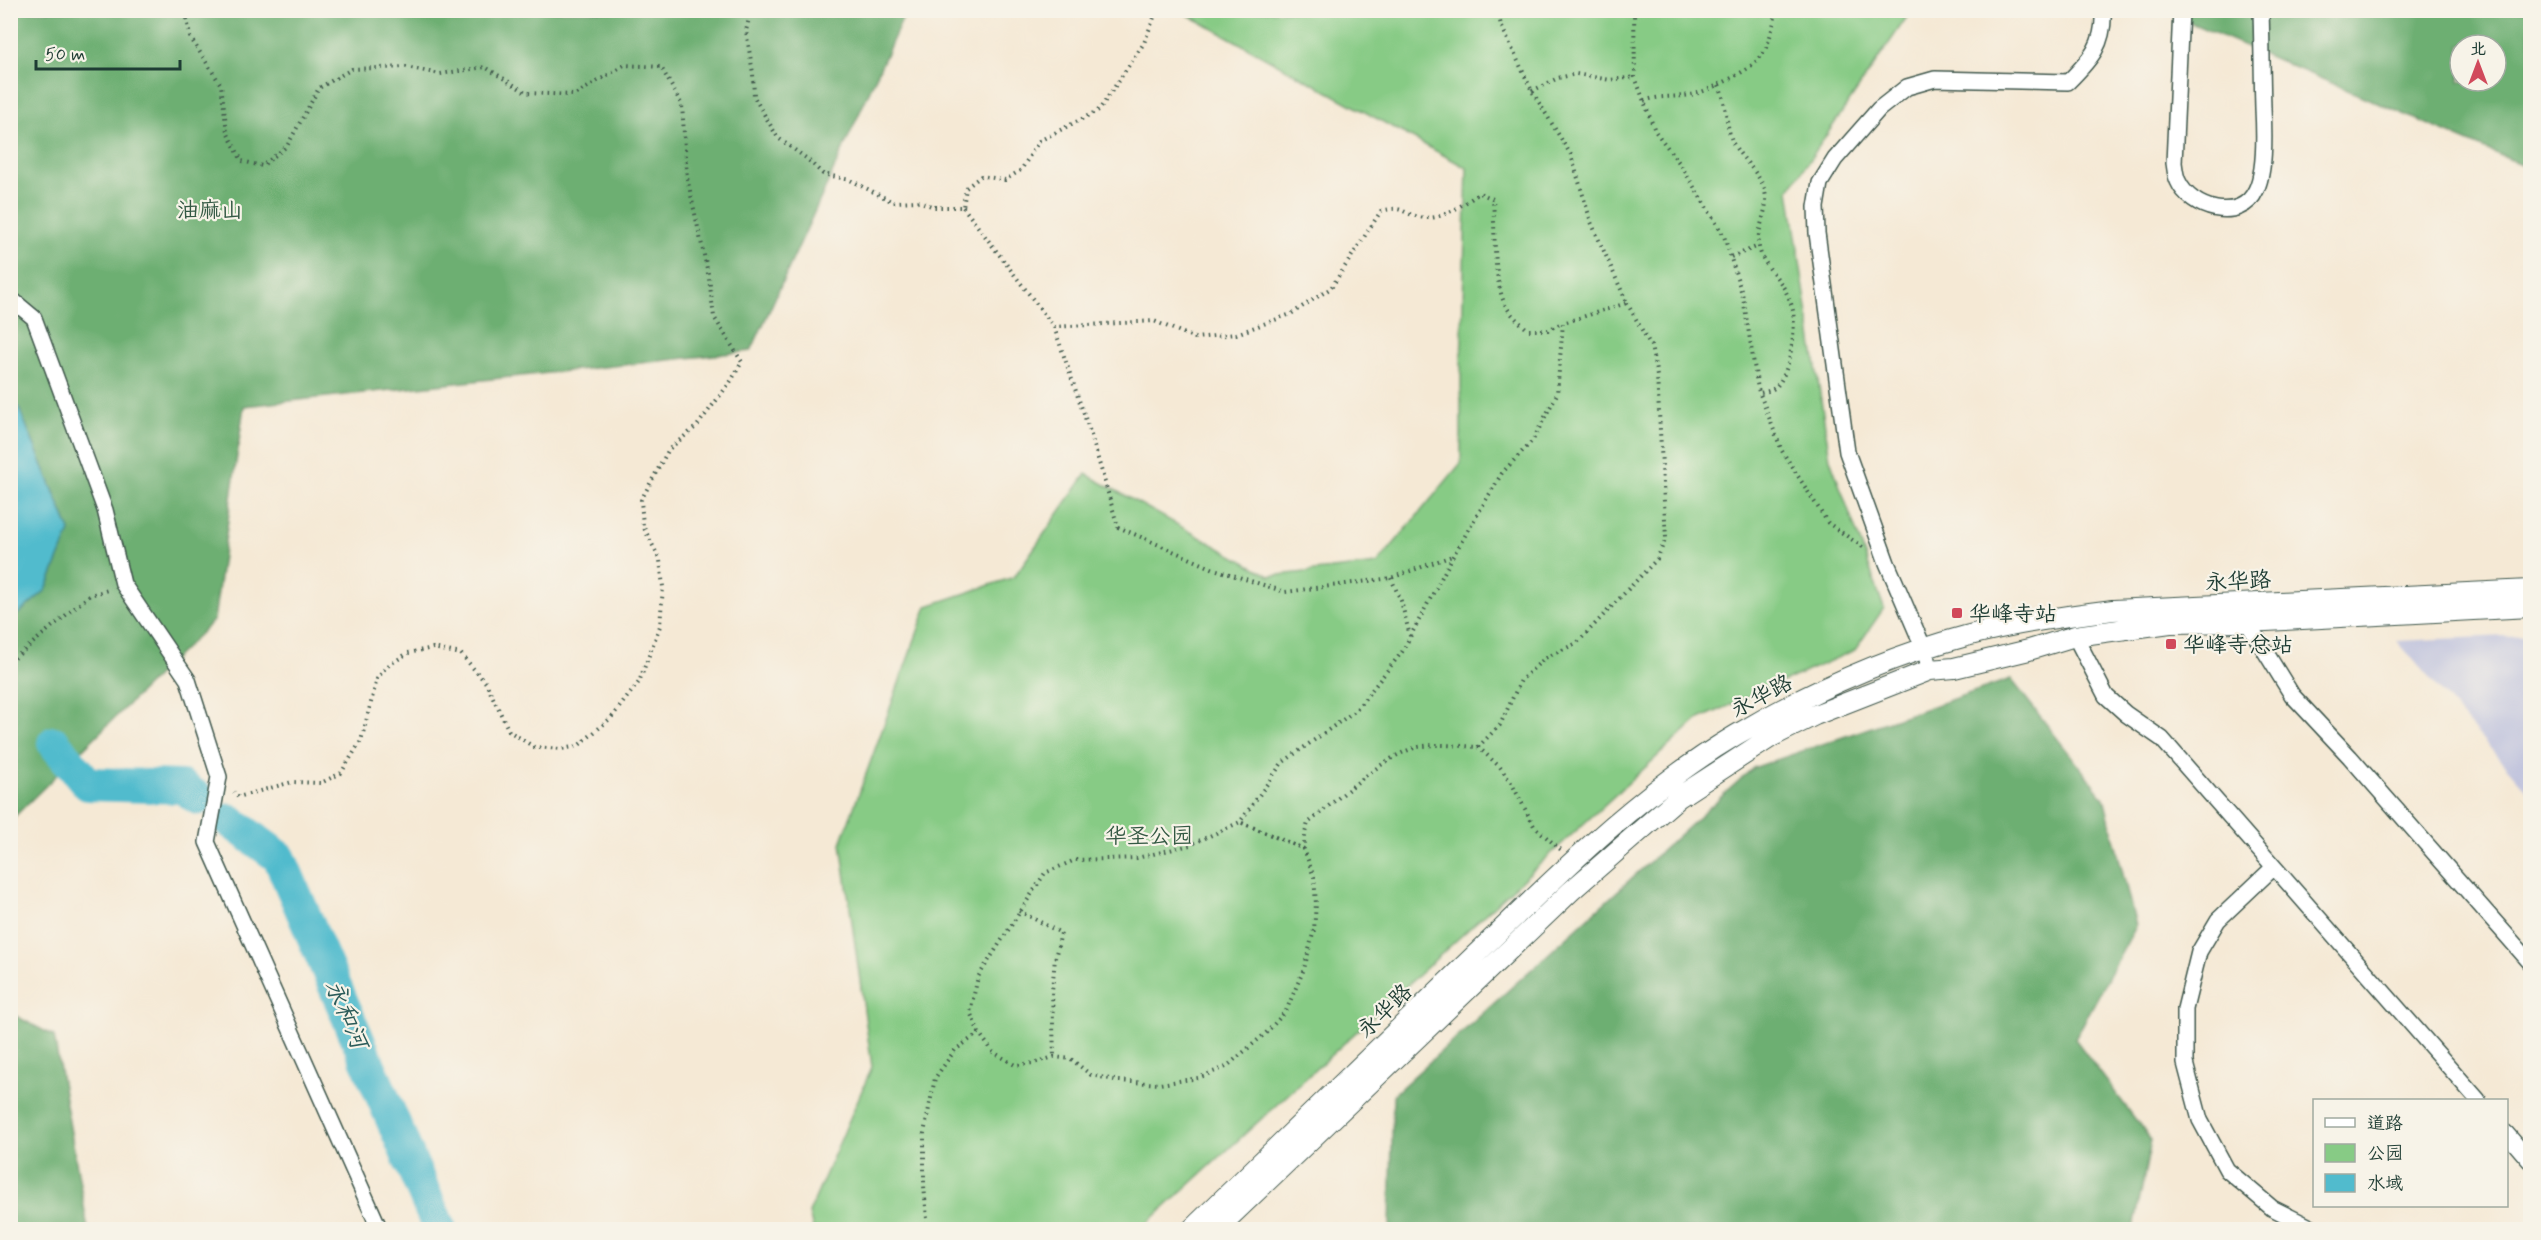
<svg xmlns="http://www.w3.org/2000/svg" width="2541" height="1240" viewBox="0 0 2541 1240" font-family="Mynerve,'LXGW WenKai TC',sans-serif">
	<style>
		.industrial { fill: #bfc2dd }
		.green { fill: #87cb85; stroke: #53845c; stroke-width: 1.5 }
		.forest { fill: #6daf72; stroke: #467653; stroke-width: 1.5; fill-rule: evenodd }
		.water { fill: #51bbcd; stroke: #387c80; stroke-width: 1.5 }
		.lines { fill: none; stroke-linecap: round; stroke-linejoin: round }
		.river { stroke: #51bbcd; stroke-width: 34 }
		.minor-casing { stroke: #3f574c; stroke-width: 18 }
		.tertiary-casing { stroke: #3f574c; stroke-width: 22 }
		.path { stroke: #3f574c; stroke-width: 4; stroke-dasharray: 1.5 4.5; stroke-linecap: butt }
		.minor { stroke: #fff; stroke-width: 15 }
		.tertiary { stroke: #fff; stroke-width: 20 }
		.poi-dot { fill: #d1495b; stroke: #f7f3e8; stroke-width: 2 }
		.labels { text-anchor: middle; stroke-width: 4.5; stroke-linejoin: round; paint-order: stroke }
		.park-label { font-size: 22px; fill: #345944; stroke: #f7f3e8 }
		.street-label { font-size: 22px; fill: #1f3d34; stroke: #f7f3e8 }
		.poi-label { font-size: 22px; fill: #1f3d34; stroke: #f7f3e8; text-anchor: start }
		.water-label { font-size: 24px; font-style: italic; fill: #2c5c5a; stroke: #f7f3e8 }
	</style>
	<rect width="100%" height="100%" fill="#f7f3e8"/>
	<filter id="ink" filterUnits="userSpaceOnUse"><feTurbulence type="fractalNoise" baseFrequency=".0167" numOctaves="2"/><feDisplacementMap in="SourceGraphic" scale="12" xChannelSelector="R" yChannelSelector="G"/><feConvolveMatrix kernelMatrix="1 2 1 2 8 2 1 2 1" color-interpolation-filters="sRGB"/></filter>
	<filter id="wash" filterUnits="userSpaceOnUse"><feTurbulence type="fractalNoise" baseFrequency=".008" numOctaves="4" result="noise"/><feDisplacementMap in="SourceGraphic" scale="24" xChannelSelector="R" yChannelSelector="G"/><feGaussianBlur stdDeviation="1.35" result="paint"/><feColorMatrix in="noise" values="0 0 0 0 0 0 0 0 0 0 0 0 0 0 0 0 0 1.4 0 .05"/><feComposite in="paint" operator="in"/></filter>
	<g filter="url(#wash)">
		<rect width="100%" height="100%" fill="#f5e9d5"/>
		<path class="industrial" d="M2530,635V794L2397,641Z"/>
		<path class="green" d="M1181,11H1911L1789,190L1830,459L1884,608L1855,650L1697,720L1141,1229H813L809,1213L872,1067L841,843L927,606L1014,577L1086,474L1270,576L1377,564L1461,463V368L1467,168Z"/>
		<path class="forest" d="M11,11H906L751,351L244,406L214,620L11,820V620L46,590L70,531L11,389Z
			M2163,11H2530V168ZM2460,45H2496V81H2460Z
			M2011,679L2104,798L2136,926L2075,1039L2151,1140L2134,1229H1390L1393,1095L1753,768Z
			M10,1013L54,1036L88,1229H11Z"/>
		<path class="water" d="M11,389L70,531L46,590L11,620Z"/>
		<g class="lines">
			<path class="river" d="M54,743L88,784L182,787L198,798
				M228,820L279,857L440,1230"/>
		</g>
	</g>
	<g filter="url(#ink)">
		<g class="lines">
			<g class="minor-casing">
				<path id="minor" d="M2181,10L2174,163C2175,168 2175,175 2178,181C2190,209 2241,224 2256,190C2259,184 2261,175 2262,168C2265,148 2264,127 2263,108C2262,75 2262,43 2261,10
					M10,298L34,318L105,510L123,584L188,680L219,777L207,842L380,1230
					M2247,622L2292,695L2350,757L2530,962
					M2075,636L2106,696L2126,714L2162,739L2478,1100
					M1930,670L1924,649L1887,563L1847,452L1817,233L1816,207L1820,183L1835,159L1879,109L1907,87L1935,79L2068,82C2091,59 2105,44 2103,10
					M2274,867L2218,920L2199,952L2185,1009V1063L2200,1120L2227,1170L2272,1208L2316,1230
					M2506,1133L2530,1161"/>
			</g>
			<g class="tertiary-casing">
				<path id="tertiary" d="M1191,1230C1285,1138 1380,1047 1474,956C1556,877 1638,793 1736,735C1807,693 1887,657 1966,636C2014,623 2064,616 2113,610L2530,590
					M1216,1230L1571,891L1679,797L1771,737L1815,715L1930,670L1954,668L2029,650L2075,636L2170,623L2247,622L2530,607"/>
			</g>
			<path class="path" d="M195,10L187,18L190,37L221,85L227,132L242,161L262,166L287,146L319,88L352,69L406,67L440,74L485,67L527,93L575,95L624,65L661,67L682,105L687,177L709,278L714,317L742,362L731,381L697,426L669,449L641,500L643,526L660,560L663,587L660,626L639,682L611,718L578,746L562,749L534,747L509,731L486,683L461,654L433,648L408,653L386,667L377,679L361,741L341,773L321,783L292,782L238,797L234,792
				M751,10L746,31L753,73L754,97L778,138L806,158L823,174L850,180L893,202L918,201L934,207H963L966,188L981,176L1005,180L1021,170L1039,141L1099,110L1144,43L1157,10
				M1497,10L1501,25L1532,91L1571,155L1591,222L1627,303
				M1634,10L1635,77L1655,131L1680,164L1724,236L1743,297L1758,389L1782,451L1828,523L1864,548
				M1719,85C1727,103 1725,124 1733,143C1743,162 1763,174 1766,197C1767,214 1756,230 1759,247C1762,264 1777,275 1785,290C1788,296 1792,304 1793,311C1796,329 1790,379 1773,389C1770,391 1764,392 1760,393
				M1532,91L1558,78L1576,74L1610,80L1635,77
				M1644,101C1660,95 1674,98 1690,95C1708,92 1752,70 1762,55C1770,43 1773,24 1777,10
				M963,207L1054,327L1154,321L1195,338L1236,334L1291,314L1331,288L1381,211C1404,205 1400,213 1420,217C1441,222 1463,204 1480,193L1493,199C1495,228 1493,276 1504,302C1509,314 1519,321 1528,330H1548L1562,323
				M1731,257L1759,246
				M1627,303L1651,346L1657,376L1666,538L1657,559L1577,643L1545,658L1521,680L1500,725L1478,747C1459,746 1437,743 1418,747C1384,755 1336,801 1308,823L1305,833L1304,849L1314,877L1316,904L1314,930L1304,969L1286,1011L1266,1033L1226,1067L1198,1078L1160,1084L1119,1081L1091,1075L1071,1059L1054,1057L1034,1063L1015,1065L993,1052L979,1033L970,1012L978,977L1045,873L1075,860L1137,858L1190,845L1240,822L1282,763L1355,711L1402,652L1453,556L1502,473L1533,440L1557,394L1563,323Z
				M1054,327L1091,435L1118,527L1214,569L1285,592L1391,578L1452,556
				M1391,578L1401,601L1410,636
				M10,662L90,595L108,590
				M1478,747L1500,767L1512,784L1534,826L1561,850
				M1304,849L1240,822L1304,849
				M1019,911L1061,933L1055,958L1052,991L1054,1057
				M928,1230L924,1186V1133L935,1078L955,1050L979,1033"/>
			<use href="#minor" class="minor"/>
			<use href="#tertiary" class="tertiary"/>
		</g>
	</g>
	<g class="poi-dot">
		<rect x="1951" y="607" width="12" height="12" rx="3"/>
		<rect x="2165" y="638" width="12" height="12" rx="3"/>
	</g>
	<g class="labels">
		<g class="park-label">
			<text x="210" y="217">油麻山</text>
			<text x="1149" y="843">华圣公园</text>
		</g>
		<g class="street-label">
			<text transform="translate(2238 580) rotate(-3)" y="8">永华路</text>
			<text transform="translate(1761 695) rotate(-28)" y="8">永华路</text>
			<text transform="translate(1384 1010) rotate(-44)" y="8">永华路</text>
		</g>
		<g class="poi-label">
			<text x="1969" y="621">华峰寺站</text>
			<text x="2183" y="652">华峰寺总站</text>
		</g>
		<g class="water-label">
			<text transform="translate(347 1014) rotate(67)" y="8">永和河</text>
		</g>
	</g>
	<rect width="2541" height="1240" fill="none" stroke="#f7f3e8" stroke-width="36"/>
	<rect x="2313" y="1099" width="195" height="108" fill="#f7f3e8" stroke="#a1aaa0" stroke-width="1.5"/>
	<rect x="2325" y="1118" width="30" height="9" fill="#ffffff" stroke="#a1aaa0" stroke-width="1.5"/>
	<text x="2367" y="1129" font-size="18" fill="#1f3d34">道路</text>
	<rect x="2325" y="1144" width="30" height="18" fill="#87cb85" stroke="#a1aaa0" stroke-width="1.5"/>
	<text x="2367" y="1159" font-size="18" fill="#1f3d34">公园</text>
	<rect x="2325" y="1174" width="30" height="18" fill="#51bbcd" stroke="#a1aaa0" stroke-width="1.5"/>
	<text x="2367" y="1189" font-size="18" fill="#1f3d34">水域</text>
	<g transform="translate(2478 63)"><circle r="28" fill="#f7f3e8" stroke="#a1aaa0" stroke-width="1.5"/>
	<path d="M0-4.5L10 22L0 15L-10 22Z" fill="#d1495b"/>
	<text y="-9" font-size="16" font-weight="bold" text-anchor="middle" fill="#1f3d34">北</text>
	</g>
	<path d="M36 60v9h144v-9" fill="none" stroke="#1f3d34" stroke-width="3"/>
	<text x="45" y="60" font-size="18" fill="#1f3d34" stroke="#f7f3e8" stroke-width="4.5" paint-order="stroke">50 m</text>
</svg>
